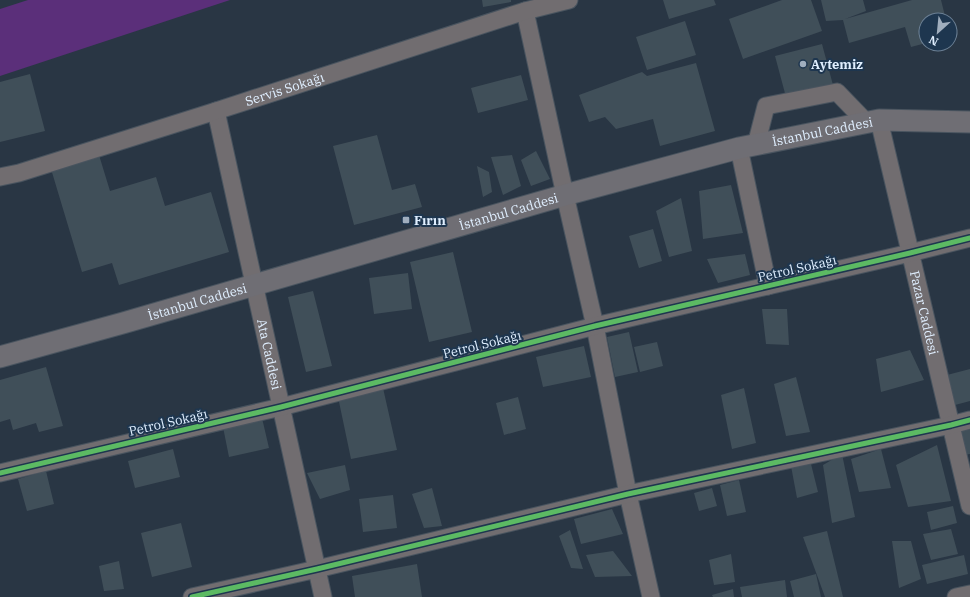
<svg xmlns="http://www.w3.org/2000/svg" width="970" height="597" viewBox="0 0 970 597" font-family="'IBM Plex Serif',serif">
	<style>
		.green { fill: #5b2f7a }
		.building { fill: #404f59 }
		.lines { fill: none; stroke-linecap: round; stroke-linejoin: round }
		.minor-casing { stroke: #49545f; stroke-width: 19 }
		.major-casing { stroke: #49545f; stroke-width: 23 }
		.minor { stroke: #716d70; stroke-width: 17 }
		.major { stroke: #6f6e74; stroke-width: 21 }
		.cycleway-casing { stroke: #1e364f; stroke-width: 8 }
		.cycleway { stroke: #5cba63; stroke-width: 5 }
		.poi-dot { fill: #a0aebe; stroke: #1e364f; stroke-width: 1.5 }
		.labels { text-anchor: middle; stroke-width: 4; stroke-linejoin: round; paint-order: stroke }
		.poi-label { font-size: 13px; font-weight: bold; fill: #e0efff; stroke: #1e364f; text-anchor: start }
		.street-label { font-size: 13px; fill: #e0efff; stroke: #1e364f }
	</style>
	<rect width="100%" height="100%" fill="#293644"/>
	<path class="green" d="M28,0H230L0,76V9Z"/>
	<path class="building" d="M482,0H511V2L483,7Z
		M663,0H714L716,5L669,19Z
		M782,0H811L822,31L743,59L729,19Z
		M821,0H863L866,11L845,19L912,0H941L946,20H926V43L911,47L905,27L849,43L843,20L826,21Z
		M685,21L696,55L647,70L636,37Z
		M822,44L833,85L786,97L775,56Z
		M696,63L715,131L660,146L653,119L616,129L605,117L589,122L579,95L642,72L647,76Z
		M30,74L45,131L0,142V82Z
		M521,75L528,100L478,113L471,88Z
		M377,135L392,190L415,184L422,207L354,225L333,146Z
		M536,151L550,179L531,186L521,160Z
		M99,155L110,191L156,177L165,206L211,192L229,252L119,285L112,263L82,272L51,169Z
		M512,155L521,186L503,195L491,157Z
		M477,166L489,172L492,192L483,197Z
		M731,185L743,233L703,239L699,191Z
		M681,198L692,251L669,257L656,211Z
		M653,229L662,261L639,268L629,236Z
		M453,252L472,332L429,342L410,262Z
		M745,254L750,275L718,283L707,259Z
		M408,273L412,309L374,314L369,278Z
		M313,291L332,366L306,372L288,297Z
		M762,309H787L789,345L766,344Z
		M629,332L638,372L615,377L607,337Z
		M657,342L663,366L640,372L634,347Z
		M584,346L591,377L543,387L536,357Z
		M910,350L924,380L881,392L876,359Z
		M46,367L63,426L39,432L36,423L13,430L10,419L0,422V380Z
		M970,369V401L955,405L947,375Z
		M796,377L810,432L786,436L774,384Z
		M383,388L397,450L351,459L338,397Z
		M744,388L756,443L732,449L721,395Z
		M518,397L526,429L504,435L496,403Z
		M262,418L269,448L229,457L223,427Z
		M970,429V454L963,455L959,430Z
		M937,445L951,501L908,507L896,465Z
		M173,449L180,477L135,488L128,461Z
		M881,449L891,488L859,492L851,459Z
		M842,454L855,517L832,523L823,465Z
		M810,460L818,492L797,498L791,466Z
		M345,465L350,490L320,499L307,473Z
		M46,471L54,504L27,511L18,479Z
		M739,480L746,512L727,516L720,485Z
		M432,488L442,526L424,528L412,494Z
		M712,488L717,506L699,511L694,493Z
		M393,495L397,528L363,532L359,499Z
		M953,506L957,523L931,530L927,512Z
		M612,509L623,534L581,544L574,519Z
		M181,523L192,567L152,577L141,533Z
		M951,529L958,554L931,560L923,534Z
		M570,530L583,569L571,568L559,536Z
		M827,531L843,597H825L803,537Z
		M892,541H911L921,579L899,588Z
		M613,551L632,576L595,577L586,555Z
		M731,554L735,582L714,585L709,560Z
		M964,555L968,574L927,584L922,565Z
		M119,561L124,589L104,591L99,566Z
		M417,564L422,597H355L352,576Z
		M816,574L821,597H794L790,581Z
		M785,580L787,597H742L740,587Z
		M733,589L734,597H713L712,595Z"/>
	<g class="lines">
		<g class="minor-casing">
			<g id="minor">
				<path d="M525,11L565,195L595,326L628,494L651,597"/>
				<path id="s1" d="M216,111L323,597"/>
				<path id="s2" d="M879,120L970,506"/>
				<path d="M756,145L766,106L837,92L866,122"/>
				<path d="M739,148L768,286"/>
				<path id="s3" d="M0,177L19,173L216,111L525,11L569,0"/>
				<path d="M0,473L281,407L595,326L910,253L970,238"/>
				<path d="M192,597L317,569L628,494L951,425L970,420"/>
				<path d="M956,597L970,594"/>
			</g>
		</g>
		<g class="major-casing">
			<g id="major">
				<path id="s4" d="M0,357L123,323L565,195L739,148L879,120L970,122"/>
			</g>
		</g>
		<use href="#minor" class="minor"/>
		<use href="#major" class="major"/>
		<g class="cycleway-casing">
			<path id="cycleway" d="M0,473L281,407L595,326L910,253L970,238
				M192,597L317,569L628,494L951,425L970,420"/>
		</g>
		<use href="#cycleway" class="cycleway"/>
	</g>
	<g class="poi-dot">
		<circle cx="803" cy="64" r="4"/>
		<rect x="402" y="216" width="8" height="8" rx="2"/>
	</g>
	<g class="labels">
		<g class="poi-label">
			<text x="811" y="69">Aytemiz</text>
			<text x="414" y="225">Fırın</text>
		</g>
		<g class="street-label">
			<text dy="5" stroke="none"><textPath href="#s3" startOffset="298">Servis Sokağı</textPath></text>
			<text dy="5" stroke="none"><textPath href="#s4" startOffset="853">İstanbul Caddesi</textPath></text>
			<text dy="5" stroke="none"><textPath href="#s4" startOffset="529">İstanbul Caddesi</textPath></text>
			<text transform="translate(797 268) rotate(-13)" y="5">Petrol Sokağı</text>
			<text dy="5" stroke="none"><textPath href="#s4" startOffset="205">İstanbul Caddesi</textPath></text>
			<text dy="5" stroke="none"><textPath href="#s2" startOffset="198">Pazar Caddesi</textPath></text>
			<text transform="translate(482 344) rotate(-14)" y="5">Petrol Sokağı</text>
			<text dy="5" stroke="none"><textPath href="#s1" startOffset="249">Ata Caddesi</textPath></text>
			<text transform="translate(168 422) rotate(-13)" y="5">Petrol Sokağı</text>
		</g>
	</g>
	<g transform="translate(938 32) rotate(207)"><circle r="19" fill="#1e364f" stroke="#6c8095"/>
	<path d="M0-3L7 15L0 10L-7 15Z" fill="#a0aebe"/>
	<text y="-6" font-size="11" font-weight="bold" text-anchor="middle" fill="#e0efff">N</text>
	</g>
</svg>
